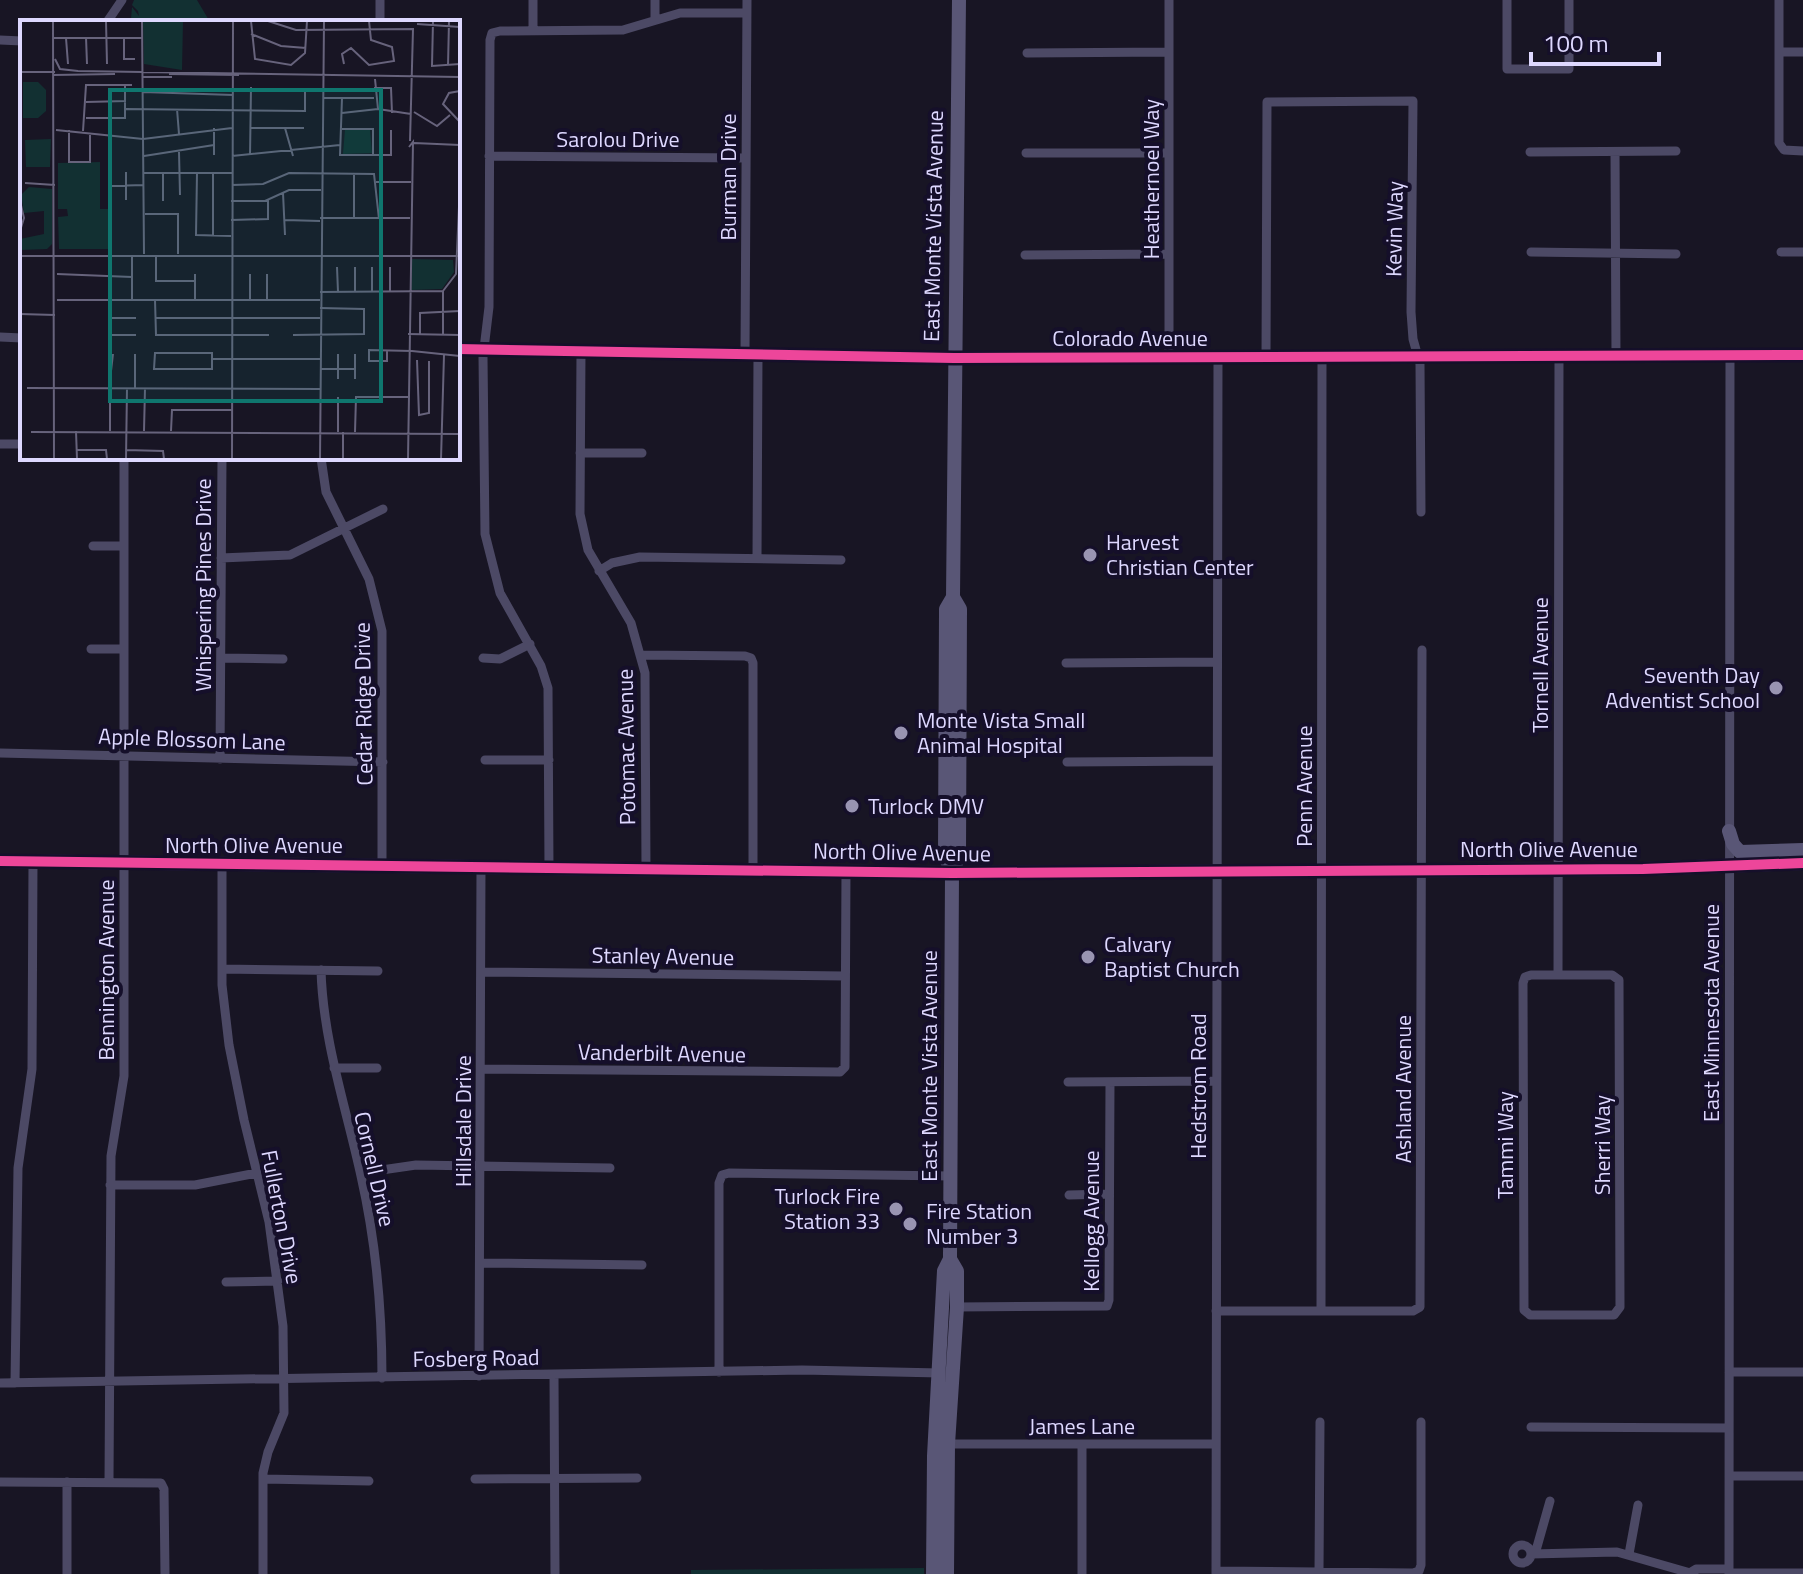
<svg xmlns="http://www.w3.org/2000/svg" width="1803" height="1574" viewBox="0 0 1803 1574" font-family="'Titillium Web',sans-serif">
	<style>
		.green { fill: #123032 }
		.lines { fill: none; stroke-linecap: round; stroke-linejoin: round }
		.street { stroke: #4c4965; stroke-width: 9 }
		.secondary { stroke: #595676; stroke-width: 14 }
		.cycleway-casing { stroke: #150f2a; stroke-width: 15 }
		.cycleway { stroke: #ed469a; stroke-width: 10 }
		.poi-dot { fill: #9994b2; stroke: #150f2a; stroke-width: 3 }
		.labels { text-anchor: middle; stroke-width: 8; stroke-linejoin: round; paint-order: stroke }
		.street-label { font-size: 22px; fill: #ded8ff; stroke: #150f2a }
		.poi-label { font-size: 22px; fill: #ded8ff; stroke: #150f2a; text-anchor: start }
		.inset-road { fill: none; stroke: #67637c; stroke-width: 2 }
		.view { fill: #0f766e; fill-opacity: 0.15; stroke: #0f766e; stroke-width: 4 }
		.inset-edge { fill: none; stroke: #ded8ff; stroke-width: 4 }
	</style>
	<rect width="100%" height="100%" fill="#181524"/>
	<path class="green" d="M134,0H197L210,22H134L131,19L132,7L139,16L138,11L132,5Z
		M924,1568V1574H691V1570Z"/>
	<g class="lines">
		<path class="street" d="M655,0V20
			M1169,0V358
			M1507,0V69H1569V0
			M1779,0V143L1784,150L1803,151
			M107,22L122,0
			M380,22V0
			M533,31V0
			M0,40L22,41
			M1779,52H1803
			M1027,53L1169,52
			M1530,152L1676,151
			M1615,152L1616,356
			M1026,153H1169
			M489,156L746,158
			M1531,252L1676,254
			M1781,252H1803
			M1025,255L1169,254
			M0,337L22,338
			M458,349L954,358L1803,355
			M581,352L580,514L588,550L631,623L645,673L646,869
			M745,354L747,0
			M1266,357L1267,102L1413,101L1411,312L1413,339L1420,364L1421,512
			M0,444H22
			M580,453H642
			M321,458L326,492L369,579L382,631V866
			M93,546H124
			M221,558L290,555L383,509
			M757,558L758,355
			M599,571L612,563L640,557L841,560
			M91,649H124
			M641,655L745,656L751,658L753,663V870
			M221,658L283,659
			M483,658L500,659L530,644
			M1066,663L1217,662
			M0,753L383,762
			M220,759L222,458
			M485,760H549
			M1067,762L1217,761
			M222,865V985L229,1045L244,1120L269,1222L283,1326L284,1413L268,1452L263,1473V1574
			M549,868L548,688L541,666L500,593L485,534L483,357L489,307L490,40L492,33L500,31L623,30L680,13H747
			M222,969L378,971
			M321,970C323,1041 346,1107 361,1176C376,1242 382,1310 382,1378
			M481,972L845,976
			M1531,975H1612L1619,980L1620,1307L1614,1315H1530L1524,1310L1523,983L1525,977Z
			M1558,975L1559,356
			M334,1068H377
			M481,1069L840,1072L845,1067L846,871
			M1068,1082L1216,1081
			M361,1173L416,1165L610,1168
			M110,1185H195L257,1173
			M1069,1195L1109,1194
			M480,1263L642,1265
			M226,1282L278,1281
			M957,1307L1107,1306L1109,1300L1110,1082
			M1216,1311H1413L1420,1307L1422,650
			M1321,1311L1322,357
			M719,1372V1183L722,1175L729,1173L951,1176
			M1729,1372H1803
			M554,1375L555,1574
			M479,1376L481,867
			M0,1383L802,1370L940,1373
			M15,1383L18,1168L32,1069L33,862
			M1531,1427L1728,1428
			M948,1444H1216
			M1082,1444V1574
			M1729,1476H1803
			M263,1479L369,1481
			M475,1479L637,1478
			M109,1481L111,1156L124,1076V458
			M0,1482L161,1483L164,1489L165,1574
			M67,1482V1574
			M1513 1554a9 9 0 1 1 18 0a9 9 0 1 1-18 0Z
			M1531,1554L1617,1552L1694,1574
			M1535,1554L1550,1501
			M1629,1554L1638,1505
			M1216,1571L1413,1573L1419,1571L1421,1565V1422
			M1319,1572L1320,1422
			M1691,1572L1696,1569H1729
			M1729,1573H1803
			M1216,1574L1218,357
			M1729,1574L1730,355"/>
		<path class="secondary" d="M1729,831L1733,844L1740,852L1803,850
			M0,861L952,873L1643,869L1803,863
			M952,873L959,856L960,609L953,597
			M933,1574L934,1456L944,1271L950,1259L952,873L945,856L946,609L953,597L959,0
			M947,1574L948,1444L957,1307V1271L950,1259"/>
		<g class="cycleway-casing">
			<path id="cycleway" d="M458,349L954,358L1803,355
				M0,861L952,873L1643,869L1803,863"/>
		</g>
		<use href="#cycleway" class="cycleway"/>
	</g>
	<g class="poi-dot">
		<circle cx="1090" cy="555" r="8"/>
		<circle cx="1776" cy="688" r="8"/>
		<circle cx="901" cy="733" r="8"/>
		<circle cx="852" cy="806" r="8"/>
		<circle cx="1088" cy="957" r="8"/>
		<circle cx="896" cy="1209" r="8"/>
		<circle cx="910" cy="1224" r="8"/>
	</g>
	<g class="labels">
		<g class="street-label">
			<text x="618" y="147">Sarolou Drive</text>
			<text transform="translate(728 177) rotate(-90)" y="8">Burman Drive</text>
			<text transform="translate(1151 179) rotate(-90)" y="8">Heathernoel Way</text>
			<text transform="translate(933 226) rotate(-89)" y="8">East Monte Vista Avenue</text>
			<text transform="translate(1394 229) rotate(-89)" y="8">Kevin Way</text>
			<text x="1130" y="346">Colorado Avenue</text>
			<text transform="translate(203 585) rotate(-90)" y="8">Whispering Pines Drive</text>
			<text transform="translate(1540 665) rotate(-90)" y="8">Tornell Avenue</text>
			<text transform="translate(363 704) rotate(-91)" y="8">Cedar Ridge Drive</text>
			<text transform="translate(192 739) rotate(2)" y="8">Apple Blossom Lane</text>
			<text transform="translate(626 747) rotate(-91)" y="8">Potomac Avenue</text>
			<text transform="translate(1304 786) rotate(-90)" y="8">Penn Avenue</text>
			<text x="254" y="853">North Olive Avenue</text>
			<text x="1549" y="857">North Olive Avenue</text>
			<text transform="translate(902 852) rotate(1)" y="8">North Olive Avenue</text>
			<text transform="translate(663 956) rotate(1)" y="8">Stanley Avenue</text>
			<text transform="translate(106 970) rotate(-90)" y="8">Bennington Avenue</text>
			<text transform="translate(1711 1013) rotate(-90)" y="8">East Minnesota Avenue</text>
			<text transform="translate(662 1053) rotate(1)" y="8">Vanderbilt Avenue</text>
			<text transform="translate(929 1066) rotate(-90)" y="8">East Monte Vista Avenue</text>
			<text transform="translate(1198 1086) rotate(-90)" y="8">Hedstrom Road</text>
			<text transform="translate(1403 1089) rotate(-90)" y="8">Ashland Avenue</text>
			<text transform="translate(463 1121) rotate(-90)" y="8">Hillsdale Drive</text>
			<text transform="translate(1505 1145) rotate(-90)" y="8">Tammi Way</text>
			<text transform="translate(1602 1145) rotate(-90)" y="8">Sherri Way</text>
			<text transform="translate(375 1169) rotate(77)" y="8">Cornell Drive</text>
			<text transform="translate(282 1217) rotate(79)" y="8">Fullerton Drive</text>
			<text transform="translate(1091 1221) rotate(-90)" y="8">Kellogg Avenue</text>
			<text transform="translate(476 1358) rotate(-1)" y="8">Fosberg Road</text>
			<text x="1082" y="1434">James Lane</text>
		</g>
		<g class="poi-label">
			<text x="1106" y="550">Harvest<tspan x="1106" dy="25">Christian Center</tspan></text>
			<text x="1760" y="683" text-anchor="end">Seventh Day<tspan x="1760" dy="25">Adventist School</tspan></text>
			<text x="917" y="728">Monte Vista Small<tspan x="917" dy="25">Animal Hospital</tspan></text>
			<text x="868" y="814">Turlock DMV</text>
			<text x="1104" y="952">Calvary<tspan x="1104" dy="25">Baptist Church</tspan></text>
			<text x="880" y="1204" text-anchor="end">Turlock Fire<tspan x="880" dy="25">Station 33</tspan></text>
			<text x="926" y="1219">Fire Station<tspan x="926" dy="25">Number 3</tspan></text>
		</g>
	</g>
	<g transform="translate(20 20)">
		<rect width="440" height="440" fill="#181524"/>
		<path d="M123,1H163L162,50L124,44ZM3,62H18L26,70V91L18,98H3ZM325,110H350L352,133L323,134ZM31,119L30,147H6L5,120ZM80,142V189H90L91,229H39L38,197L48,196L47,189H38V143ZM9,167L32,169V224L27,229L0,230V219L24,214V191L4,193L1,175ZM392,239L433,240L434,252L422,269L391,270Z" fill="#123032"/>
		<path class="inset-road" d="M33,1L34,439M86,1L87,44M122,1L124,234M231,1L235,39L271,45L285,33L287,1M248,1L276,10L393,9L390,121M413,1L412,46L440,44M397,4L440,7M231,14L261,26L286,28M66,17L67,44M34,18H122M46,18L48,44M104,18V39H115M35,39L40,49L58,51M324,44L322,34L331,28L349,45L374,41L372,27L351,20L349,1M428,46L429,1M57,51L440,57M0,52H35M149,54L219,55M33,55L95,54M122,57H152M355,59L358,89M354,68H371L372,93M440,71L429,73L423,84L440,102M123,72L213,75M303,78H354M322,78L320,135H371V110M66,82L106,81M106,89L285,91V69H221M157,89L159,114M358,89L391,94M394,92L417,106L430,95M322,93L358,89M66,98H105V65M230,108H284M265,108L273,136M322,109H353V135M36,110L123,119L212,108M49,110V142H70V115M63,111L66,65H112M394,123L440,125M159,132L160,175M194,135V108M124,136L194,125M212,136L320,125M230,136L231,67M89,152V180M106,152V180M124,153H212M177,153L176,215L211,216M356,162H391M5,163L35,165M212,165L243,164L269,153L354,154L359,199M89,166L124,165M263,173L265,215M0,181L4,198L0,211M143,181V153M211,181H245L269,170H301M125,194H158V234M300,198H390M334,199V154M211,200L248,199V180M265,200L300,201M193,216V153M0,236H440M136,236V261H175M317,247L318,272M335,247V272M352,247V272M37,254L112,257M175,254V280M230,254V280M247,254V280M423,271L436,254L440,164M423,271V314M300,272L423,271M370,272V247M37,280H300M90,280V315H116M112,280V235M135,280L136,315H249M0,294L35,295M90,298H116M135,298H300M388,314L440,315M400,314V293L440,291M273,315L344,314V289L300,288M367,331V341H349V330L392,331L440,336M192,333V349H134L135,333ZM335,334V359M193,339H300M397,340L399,395L409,393V341M300,349H335M318,359V334M7,368L300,369M89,368L93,334M115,368V334M318,377V412M56,411L57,439M90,411V368M124,411L125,368M151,411L152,390H213M11,412L440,414M335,412L336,377H388M57,430H86L87,439M106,430L143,431L144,439M106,439L107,368M212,439L213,1M300,439L304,1M323,439V412M345,439H388M388,439L393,122L389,127M421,439L424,335"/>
		<path class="view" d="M90,70H361V381H90Z"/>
		<rect width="440" height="440" class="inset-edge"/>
	</g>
	<path d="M1531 52v12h128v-12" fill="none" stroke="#ded8ff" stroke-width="4"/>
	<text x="1543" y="52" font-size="24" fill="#ded8ff" stroke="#150f2a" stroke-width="6" paint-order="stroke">100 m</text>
</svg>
